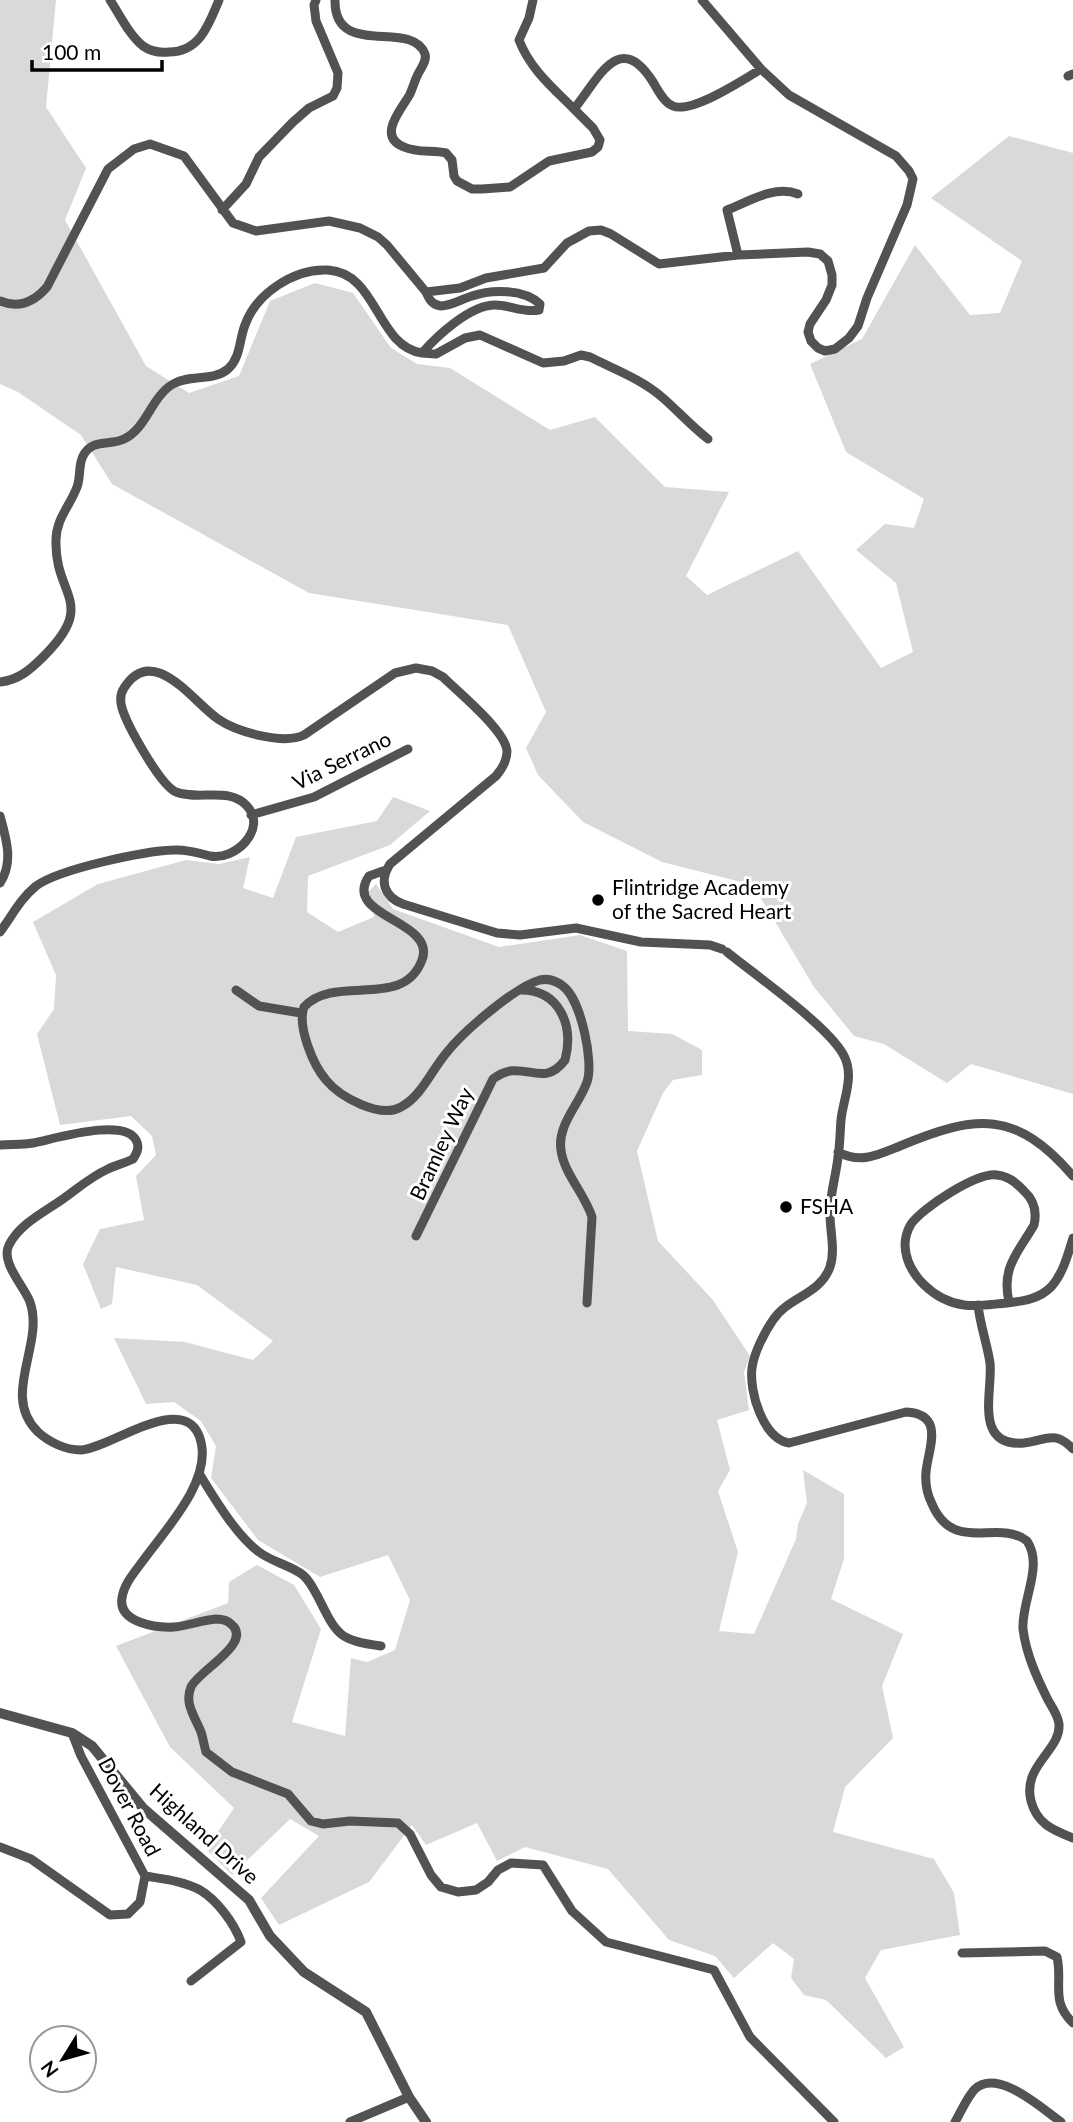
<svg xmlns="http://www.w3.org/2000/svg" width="1073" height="2122" viewBox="0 0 1073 2122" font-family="Lato,sans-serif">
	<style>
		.green { fill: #d9d9d9 }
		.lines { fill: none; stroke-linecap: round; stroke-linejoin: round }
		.minor { stroke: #525252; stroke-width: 9 }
		.tertiary { stroke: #525252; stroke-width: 10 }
		.poi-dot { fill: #000; stroke: #fff; stroke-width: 2.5 }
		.labels { text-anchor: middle; stroke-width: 6; stroke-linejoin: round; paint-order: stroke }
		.street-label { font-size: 21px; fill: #000; stroke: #fff }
		.poi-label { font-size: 21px; fill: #000; stroke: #fff; text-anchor: start }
	</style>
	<rect width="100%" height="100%" fill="#fff"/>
	<path class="green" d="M0,0H56L46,107L86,168L65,220L146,366L189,393L239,376L270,301L315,283L353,293L391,348L417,364L450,368L550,430L595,417L665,487L729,492L686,576L707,595L798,551L881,668L913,652L896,583L856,550L885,524L914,528L924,499L846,452L810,364L862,339L915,245L970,315L1000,313L1022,261L931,198L1009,136L1073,153V1094L971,1064L947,1083L884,1044L854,1036L814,987L753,885L662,862L583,822L538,775L526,748L546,712L508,625L309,593L112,484L81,435L18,392L0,384Z
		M393,797L430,811L390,845L308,876L307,912L338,932L374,917L369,891L376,884L393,909L499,947L580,935L627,951L628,1031L672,1034L702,1050V1075L673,1080L663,1093L637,1151L658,1241L713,1300L750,1356L744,1372L749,1410L717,1420L730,1470L718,1491L738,1552L719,1631L754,1634L796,1539L798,1524L807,1503L803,1470L844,1494V1559L831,1599L903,1634L882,1686L893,1738L845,1787L833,1832L934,1859L954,1893L960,1935L881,1950L865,1978L904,2047L886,2058L826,2000L804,1995L791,1978L794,1959L773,1943L734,1978L715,1956L669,1940L608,1869L525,1847L497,1861L477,1823L426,1845L412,1825L369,1882L279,1925L261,1898L319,1836L290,1819L232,1875L206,1849L234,1808L170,1747L116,1646L228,1603L229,1582L257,1565L294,1585L321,1629L292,1722L345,1736L351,1658L367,1662L395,1650L410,1600L388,1555L320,1577L258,1540L211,1478L216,1446L201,1421L174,1402L146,1404L114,1338L185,1342L253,1360L273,1341L197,1285L116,1267L112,1304L101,1309L83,1264L100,1229L144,1220L136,1176L156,1155L152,1136L131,1116L60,1125L37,1034L54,1009L56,975L33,922L98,884L186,860L219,864L250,857L243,888L273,898L296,837L377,821Z"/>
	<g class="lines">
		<path class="minor" d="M110,0C120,15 129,35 143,46C150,51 160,53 169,52C200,52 209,24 219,0
			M335,0C334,60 412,18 425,54C427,61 421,68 418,74C415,80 413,87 410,94C402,109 376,136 404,147C417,153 433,150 446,153L452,160L454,176L457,181L472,189H482L510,187L549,161L592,152L598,147L600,140L593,128L574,109C598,80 619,28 653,82C658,90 664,103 673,106C691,114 745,79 761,69
			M533,0L529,18L519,40C530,69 553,88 574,109
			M1068,76L1073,74
			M222,210L246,184L259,157L293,122L309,108L333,96L337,88L338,73L316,21L314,5L316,0
			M738,255L727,210C750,201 774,185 798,194
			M0,301C19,309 34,302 47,287L108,169L134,149L150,144L184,156L233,223L256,231L329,221L360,228L378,237L387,245L426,292
			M422,353L436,354L465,338L480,335L543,363L564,361L581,355L590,357C614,369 643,380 663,398C678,411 691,426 708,439
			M0,682C19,680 31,669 44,656C98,602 54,596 56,540C56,519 70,506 77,487C81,477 78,466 83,456C92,438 110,446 124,439C147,428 151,397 173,384C190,374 213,382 228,369C241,357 239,340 245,325C256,294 294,268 328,270C378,273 376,346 422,353C437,336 470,305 495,305C510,305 523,313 539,310L540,304C524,289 492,289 472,296C462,299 451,306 441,306C432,305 429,299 426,292L460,288L486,278L544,268L567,243L589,231L601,230L611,234L659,264L738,255L808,252L820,254L828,261L832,275V285L826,300L810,324L808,332L811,341L818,348L825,351L835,349L849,338L858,326L867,298L907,205L913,179L909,171L896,156L789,95L761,69L702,0
			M251,815L314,797L408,749
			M0,816C6,838 14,862 0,883
			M386,870L369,876C341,917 437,920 422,960C403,1011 336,973 304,1007C297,1026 313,1065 326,1080C340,1097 380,1119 401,1107C422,1096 432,1069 448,1051C464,1031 515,987 540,980C549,978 557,981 564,987C581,1001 594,1062 587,1082C579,1105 557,1125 561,1150C564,1174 585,1194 592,1217L587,1303
			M0,932C12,916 20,899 36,886C59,869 144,851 174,850C187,849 198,853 210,856C235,861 268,829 247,806C229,786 198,801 176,792C160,785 127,725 122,708C120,701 120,694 124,688C153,642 193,702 218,719C237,732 283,745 304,735L395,673L416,668L432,671L443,677C458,692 506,731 507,751C507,761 502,769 496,776L390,864C379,881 384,897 403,904L497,933L520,935L576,928L641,942L710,945L722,949
			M727,952C755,975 833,1029 845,1058C854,1078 843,1100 841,1120C840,1132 840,1145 838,1157C836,1175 831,1191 830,1209C829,1228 836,1249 830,1267C820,1295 788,1297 773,1320C764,1333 754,1353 752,1368C749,1392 763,1438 789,1443L906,1412C946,1414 928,1449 926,1472C925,1483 927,1494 932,1504C954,1555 998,1518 1027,1541C1044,1566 1021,1602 1023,1629C1026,1654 1037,1678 1048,1700C1052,1707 1058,1715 1059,1724C1061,1751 1022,1765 1031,1801C1037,1824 1053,1830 1073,1838
			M236,990L259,1006L301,1013
			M0,1145C11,1144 22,1145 33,1143C54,1139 124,1117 136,1140C140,1147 137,1153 133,1159C125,1163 116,1165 108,1169C90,1177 76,1190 60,1201C42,1213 19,1225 9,1245C0,1262 24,1286 30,1302C45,1345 0,1395 38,1432C49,1442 65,1450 81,1450C110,1449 188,1387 201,1442C211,1483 164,1531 142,1562C134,1573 124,1584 122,1598C118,1623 157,1628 174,1627C188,1626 202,1620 216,1619C221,1619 227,1620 231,1624C254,1643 199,1670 191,1687C184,1703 195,1717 201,1732C203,1738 204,1745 206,1752L232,1772L288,1794L311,1821L323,1824L350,1821L398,1823L410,1834L431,1875L441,1887L458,1892L476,1890L488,1882L498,1870L511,1863L543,1865L572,1911L606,1942L714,1970L750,2037L834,2122
			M838,1152C861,1164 878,1155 900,1146C977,1114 1016,1110 1073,1176
			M416,1236L493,1079C522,1056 542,1091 565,1060C574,1026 560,990 521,990
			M1009,1302C1001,1267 1018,1253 1034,1225C1037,1212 1034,1200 1024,1191C1017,1183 1008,1176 997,1175C977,1172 922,1208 911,1224C907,1231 905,1238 905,1245C906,1275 935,1301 964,1305C978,1307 993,1304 1007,1303C1024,1301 1039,1299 1051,1287C1063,1274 1068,1254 1073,1238
			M978,1305C980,1325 987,1343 990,1363C993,1391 973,1447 1024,1443C1045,1441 1054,1429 1073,1449
			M200,1475C215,1499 236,1535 259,1552C272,1562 290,1565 303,1575C310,1581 314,1590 318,1597C337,1635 338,1640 381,1646
			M0,1847L31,1859L110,1915L128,1914L140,1902L145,1876L81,1756L72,1733
			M145,1876C163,1879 184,1881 200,1890C217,1900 234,1923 241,1942L191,1981
			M962,1953L1045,1951L1057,1957C1063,1983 1050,2001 1073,2023
			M350,2122L409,2097
			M955,2122C961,2112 967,2097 975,2089C998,2068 1041,2108 1061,2122"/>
		<path class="tertiary" d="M0,1713L72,1733L92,1746L143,1808L249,1900L270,1936L304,1972L366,2012L409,2097L426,2122"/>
	</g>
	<g class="poi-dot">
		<circle cx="598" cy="900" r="7"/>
		<circle cx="786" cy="1207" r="7"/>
	</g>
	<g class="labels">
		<g class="street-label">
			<text transform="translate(342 761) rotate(-26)" y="7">Via Serrano</text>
			<text transform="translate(442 1144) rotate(-65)" y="7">Bramley Way</text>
			<text transform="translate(129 1807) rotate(62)" y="7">Dover Road</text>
			<text transform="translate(204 1834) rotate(42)" y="7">Highland Drive</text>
		</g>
		<g class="poi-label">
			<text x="612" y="895">Flintridge Academy<tspan x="612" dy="24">of the Sacred Heart</tspan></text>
			<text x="800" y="1214">FSHA</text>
		</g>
	</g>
	<g transform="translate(63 2059) rotate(233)"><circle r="33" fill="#ffffff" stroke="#999999" stroke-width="2"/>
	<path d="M0-5L12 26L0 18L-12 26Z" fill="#000000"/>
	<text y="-10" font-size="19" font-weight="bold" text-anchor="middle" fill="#000000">N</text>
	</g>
	<path d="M32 60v10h130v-10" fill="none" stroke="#000000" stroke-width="3.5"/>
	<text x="42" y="60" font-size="21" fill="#000000" stroke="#ffffff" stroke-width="5" paint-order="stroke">100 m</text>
</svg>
